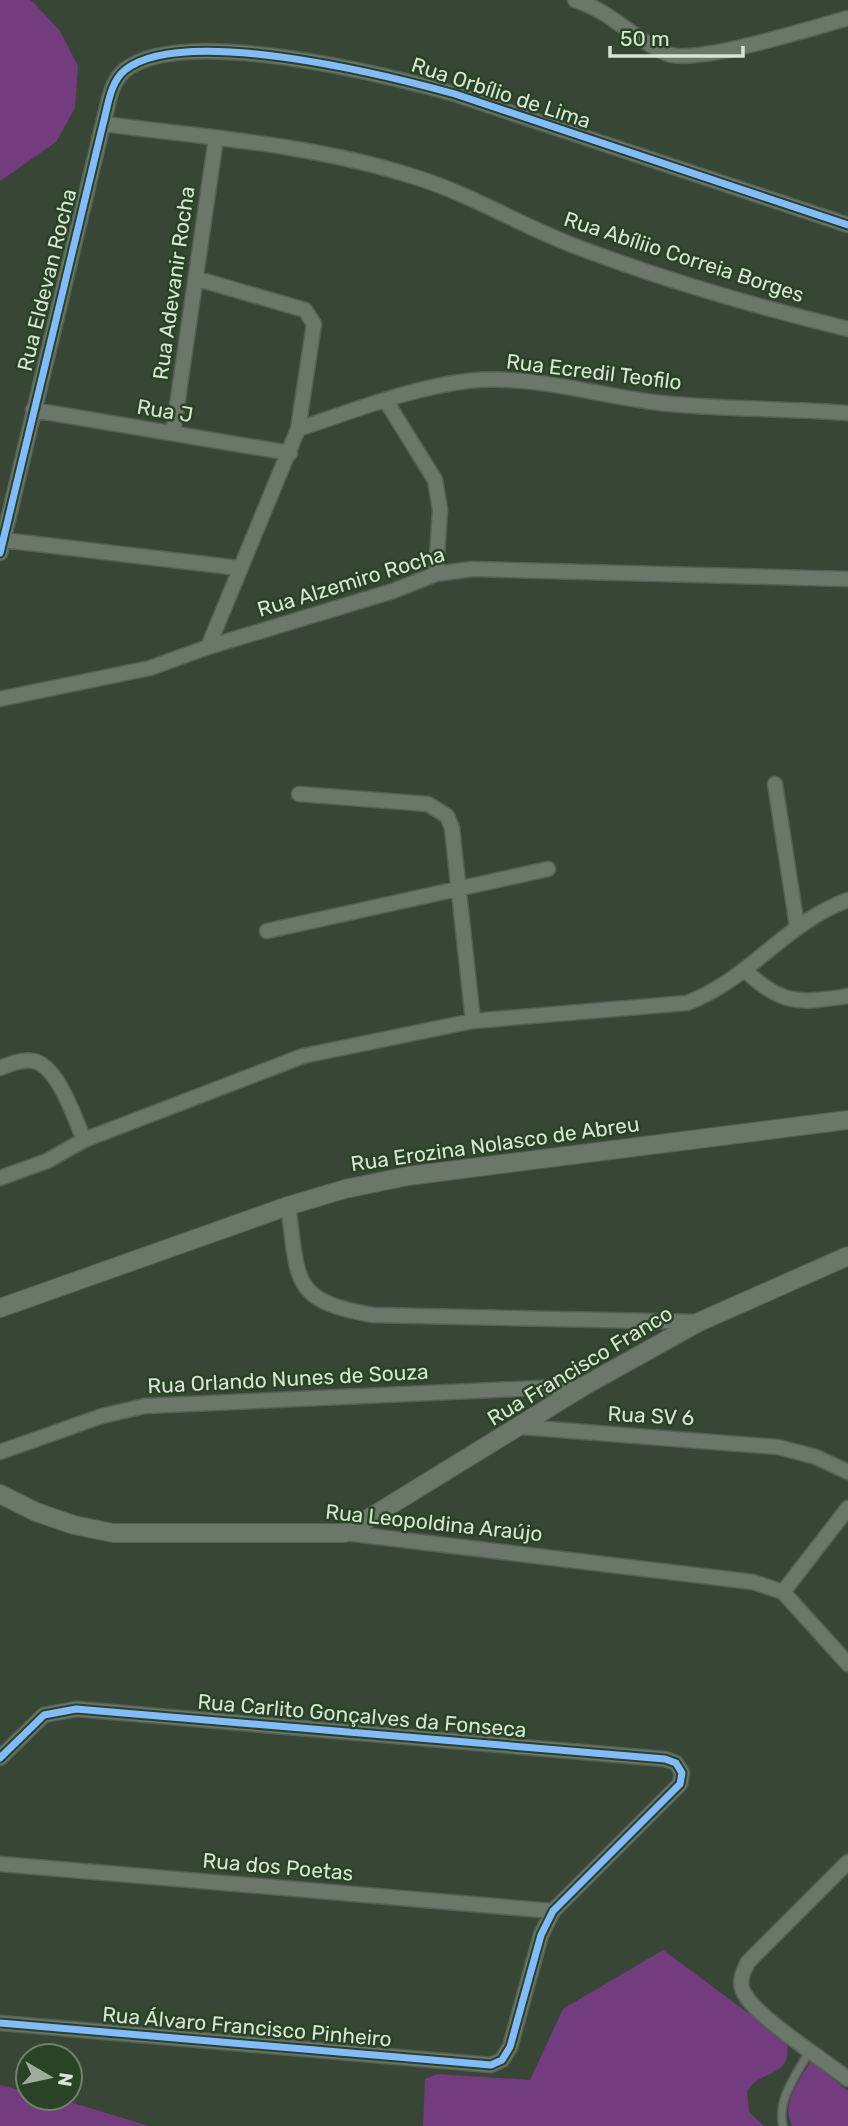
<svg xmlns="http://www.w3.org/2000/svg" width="848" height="2126" viewBox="0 0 848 2126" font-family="Rubik,sans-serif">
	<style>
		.green { fill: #733c7f }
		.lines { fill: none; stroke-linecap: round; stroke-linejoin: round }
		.service-casing { stroke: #556154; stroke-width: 10 }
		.minor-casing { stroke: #556154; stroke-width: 17 }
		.tertiary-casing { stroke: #556154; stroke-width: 20 }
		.service { stroke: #6b7769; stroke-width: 7 }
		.minor { stroke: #6b7769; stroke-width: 14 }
		.tertiary { stroke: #6b7769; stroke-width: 18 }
		.cycleway-casing { stroke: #2a4225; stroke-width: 11 }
		.cycleway { stroke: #80bcff; stroke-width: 7 }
		.labels { text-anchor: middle; stroke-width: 5; stroke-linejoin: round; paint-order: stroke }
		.street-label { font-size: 21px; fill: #d7e5d4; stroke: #2a4225 }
	</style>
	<rect width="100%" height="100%" fill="#384636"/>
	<path class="green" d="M0,0H30L34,3L60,31L78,66L75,108L56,142L0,181Z
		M663,1950L786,2041C795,2079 760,2068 747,2091L749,2112L764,2126H423L425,2079L437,2074L530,2080L563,2009Z
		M811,2061L848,2091V2126H792C781,2102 799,2081 811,2061Z
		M0,2085L28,2092V2098H57L149,2126H0Z"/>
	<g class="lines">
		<g class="service-casing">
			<path id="service" d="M783,2126C776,2100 798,2072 810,2050"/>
		</g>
		<g class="minor-casing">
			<path id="minor" d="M575,0C611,11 634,40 668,54C696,65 815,27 848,18
				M103,124C207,137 315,145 415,177C473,195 523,227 580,248C667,281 758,307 848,329
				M198,279L305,310L314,324L298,429L208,647
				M386,401L435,480L440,509L436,574
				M33,410L290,453
				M298,429C353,411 410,388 467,381C529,374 591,394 652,402C717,410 783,408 848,413
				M173,433L216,138
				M3,540L239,568
				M0,553L103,124C108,106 110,82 125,70C183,24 386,75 455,94L848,225
				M0,699L150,668L208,647L393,591L436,574L472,569L848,579
				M775,784L797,926
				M299,794L428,804L447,816L452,828L473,1021
				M267,931L548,869
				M746,971C782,1006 801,1003 848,996
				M0,1068C10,1064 22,1059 33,1061C58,1065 75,1119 84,1140
				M0,1178L47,1161L84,1140L303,1056L473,1021L687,1003C749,980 786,922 848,900
				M288,1206C299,1281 290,1301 373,1315L699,1322
				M521,1427L778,1447L816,1457L848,1472
				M0,1452L102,1416L145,1406L583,1386
				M848,1508L783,1592L848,1664
				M345,1533L753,1582L783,1592
				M0,1758L44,1715L76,1709L665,1759L676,1763L682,1773L680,1784L553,1911L541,1935L510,2047L502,2060L491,2065L0,2023
				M848,1862L748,1962C743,1972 738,1982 744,1993C755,2016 824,2060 848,2079
				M0,1864L553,1911"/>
		</g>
		<g class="tertiary-casing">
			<path id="tertiary" d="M0,1308L288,1206L345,1189L408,1176L848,1120
				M0,1494L36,1512L74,1525L113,1533H345L584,1386L699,1322L848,1256"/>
		</g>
		<use href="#service" class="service"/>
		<use href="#minor" class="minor"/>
		<use href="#tertiary" class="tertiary"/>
		<g class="cycleway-casing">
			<path id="cycleway" d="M0,553L103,124C108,106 110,82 125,70C183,24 386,75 455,94L848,225
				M0,1758L44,1715L76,1709L665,1759L676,1763L682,1773L680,1784L553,1911L541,1935L510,2047L502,2060L491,2065L0,2023"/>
		</g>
		<use href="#cycleway" class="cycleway"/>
	</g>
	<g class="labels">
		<g class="street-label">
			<text transform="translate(501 93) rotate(18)" y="7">Rua Orbílio de Lima</text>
			<text transform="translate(684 257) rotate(18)" y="7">Rua Abíliio Correia Borges</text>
			<text transform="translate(47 280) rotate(-76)" y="7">Rua Eldevan Rocha</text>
			<text transform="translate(174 283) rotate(-82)" y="7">Rua Adevanir Rocha</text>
			<text transform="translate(594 372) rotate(7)" y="7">Rua Ecredil Teofilo</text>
			<text transform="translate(165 411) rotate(9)" y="7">Rua J</text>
			<text transform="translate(351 582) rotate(-17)" y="7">Rua Alzemiro Rocha</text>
			<text transform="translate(495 1144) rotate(-8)" y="7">Rua Erozina Nolasco de Abreu</text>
			<text transform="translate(580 1366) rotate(-31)" y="7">Rua Francisco Franco</text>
			<text transform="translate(288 1379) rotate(-3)" y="7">Rua Orlando Nunes de Souza</text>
			<text transform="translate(651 1416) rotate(3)" y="7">Rua SV 6</text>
			<text transform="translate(434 1523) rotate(6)" y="7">Rua Leopoldina Araújo</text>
			<text transform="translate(362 1716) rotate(5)" y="7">Rua Carlito Gonçalves da Fonseca</text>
			<text transform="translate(278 1867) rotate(5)" y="7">Rua dos Poetas</text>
			<text transform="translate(247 2027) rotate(5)" y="7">Rua Álvaro Francisco Pinheiro</text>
		</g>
	</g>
	<g transform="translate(49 2077) rotate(99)"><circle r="33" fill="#2a4225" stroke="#6f836b" stroke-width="2"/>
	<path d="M0-5L12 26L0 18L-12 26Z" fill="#9fad9d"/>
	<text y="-10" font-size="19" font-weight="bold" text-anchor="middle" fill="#d7e5d4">N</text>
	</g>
	<path d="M610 46v10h133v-10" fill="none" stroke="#d7e5d4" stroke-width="3.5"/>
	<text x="620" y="46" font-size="21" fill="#d7e5d4" stroke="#2a4225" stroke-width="5" paint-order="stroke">50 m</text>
</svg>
